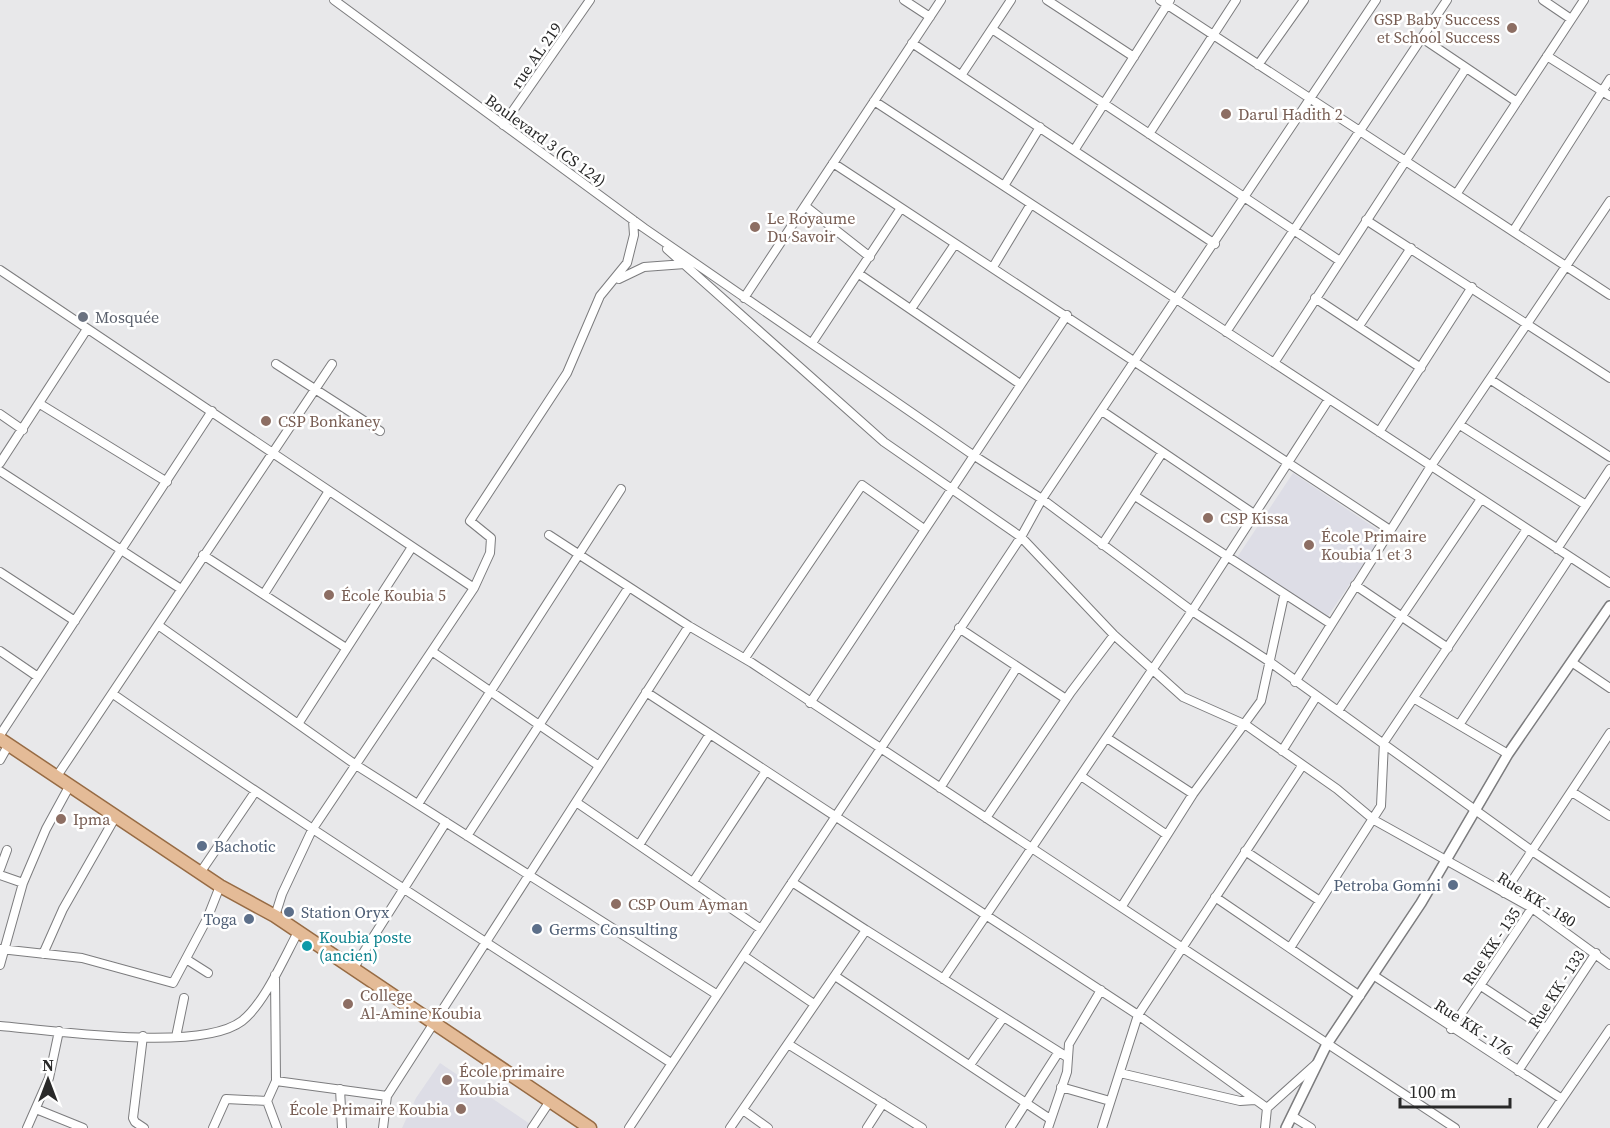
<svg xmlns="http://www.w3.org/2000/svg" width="1610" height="1128" viewBox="0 0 1610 1128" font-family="'Source Serif 4',serif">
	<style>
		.built { fill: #dddde6 }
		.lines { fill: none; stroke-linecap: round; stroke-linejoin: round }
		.minor-casing { stroke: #7c7c7e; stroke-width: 10 }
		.tertiary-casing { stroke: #7c7c7e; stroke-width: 12 }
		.primary-casing { stroke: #976b44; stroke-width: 15 }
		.minor { stroke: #fff; stroke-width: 8 }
		.tertiary { stroke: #fff; stroke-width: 9 }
		.primary { stroke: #e4bb97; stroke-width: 12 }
		.education-dot { fill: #8d6e63; stroke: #fff; stroke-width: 2 }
		.worship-dot { fill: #6b7280; stroke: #fff; stroke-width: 2 }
		.service-dot { fill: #5c6f8a; stroke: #fff; stroke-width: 2 }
		.culture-dot { fill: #0f9aa8; stroke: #fff; stroke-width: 2 }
		.labels { text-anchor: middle; stroke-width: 5; stroke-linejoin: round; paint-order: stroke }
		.education-label { font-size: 16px; fill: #785e54; stroke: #fff; text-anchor: start }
		.street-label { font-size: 16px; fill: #292929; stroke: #fff }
		.worship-label { font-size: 16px; fill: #5b616d; stroke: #fff; text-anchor: start }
		.service-label { font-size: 16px; fill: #4e5e75; stroke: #fff; text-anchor: start }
		.culture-label { font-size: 16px; fill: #0d838f; stroke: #fff; text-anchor: start }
	</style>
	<rect width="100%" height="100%" fill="#e8e8ea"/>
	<path class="built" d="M1293,473L1384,534L1326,619L1236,559Z
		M440,1063L530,1124L527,1128H402L416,1098Z"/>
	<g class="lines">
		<g class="minor-casing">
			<path id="minor" d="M334,0L644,228L973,455L1042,499L1192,611L1270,662L1532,851L1610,903
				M904,0L930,17
				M1047,0L1134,57
				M1160,0L1610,295
				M1543,0L1571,19
				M992,29L1340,261
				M1422,38L1517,102
				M912,43L1215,244
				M1547,56L1610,96
				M1258,65L1304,0
				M962,74L1011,0
				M874,101L1610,583
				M503,125L590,0
				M1149,134L1236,0
				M1075,149L1170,0
				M833,163L1390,530
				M1004,186L1040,127
				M1457,193L1584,0
				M805,206L870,257
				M1366,220L1610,378
				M1514,230L1610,79
				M667,249L884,442L1021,537L1114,635L1183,697L1246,725L1337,789L1374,820L1532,908L1610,965
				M993,267L1031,204
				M0,270L474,588
				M859,274L1020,384
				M619,279L644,267L685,264
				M744,298L941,0
				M1315,298L1421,368
				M911,309L955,244
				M1359,326L1411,248
				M1226,332L1447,0
				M812,343L901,208
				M1274,363L1466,68
				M276,364L380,431
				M1491,380L1610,457
				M40,404L167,482
				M1102,411L1254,514
				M0,414L23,430
				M1460,425L1586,505
				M1379,432L1472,287
				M0,463L87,329
				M0,471L181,589
				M1135,496L1331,624
				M549,535L689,626L752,663L1455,1128
				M1102,545L1162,453
				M1557,549L1610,469
				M203,555L346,648
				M0,572L75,621
				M1355,585L1448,648
				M264,594L329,491
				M158,625L356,765L716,994
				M959,628L1066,699
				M0,651L38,677
				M433,652L599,766
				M745,658L862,485L924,529
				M1573,663L1610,688
				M1295,682L1431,466L1610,201
				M646,692L1138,1015L1267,1108L1265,1128
				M113,694C296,821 484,940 671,1063
				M1415,699L1508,754
				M810,703L1067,315
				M1338,711L1481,499
				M298,724L412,547
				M1459,725L1570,557
				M0,735L212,411
				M1107,738L1193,794
				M1282,751L1316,697
				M0,760L9,744
				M57,776L332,364
				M1081,776L1167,835
				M940,788L1017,667
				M1572,792L1610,816
				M576,802L761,929
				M418,804L621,489
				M986,818L1071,692L1114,635
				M467,836L629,587
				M639,845L710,734
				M1245,851L1320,901
				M0,869L7,850
				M200,873L255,792
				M0,875L23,883
				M693,882L766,771
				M1504,893L1610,733
				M1215,897L1360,996
				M1122,906L1193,794L1261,701L1284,596
				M275,916L282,894L312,830L474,588L490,553L491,538L470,521L567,373L600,296L627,263L634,235L633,220
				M866,930L1067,1057
				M1290,948L1381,806L1384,742L1527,529
				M0,949L82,958L173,983L207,919L220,886
				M43,954L63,909L116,816
				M744,956L814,1004
				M186,959L208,973
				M0,965L23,883L46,829L70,785
				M353,969L446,822
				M275,975L276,1081L267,1101L277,1128
				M1373,975L1562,1099
				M835,976L1050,1119
				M943,979L1192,611L1329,399
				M1481,986L1546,1029
				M0,1026C53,1030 200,1053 242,1021C264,1004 284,958 298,932
				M1451,1029L1532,908
				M143,1036L133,1118L135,1122L144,1128
				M176,1037L184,998
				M788,1044L922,1128
				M970,1065L1003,1018
				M1518,1071L1596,953
				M1120,1073L1240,1101L1255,1100
				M276,1081L387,1096
				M1061,1087L1110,1101
				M340,1089L342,1128
				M1267,1108L1316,1064
				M36,1109L83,1128
				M743,1110L768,1128
				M1292,1116L1311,1128
				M27,1128L49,1078L59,1031
				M213,1128L226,1099L267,1101
				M383,1128L387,1096L689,626
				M532,1128L550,1101
				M629,1128L1021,537L1042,499L1376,0
				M730,1128L866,930L792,882
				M867,1128L883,1103
				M1010,1128L1058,1053
				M1048,1128L1067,1072L1069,1044L1101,990
				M1102,1128L1138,1015L1302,766
				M1542,1128L1610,1029"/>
		</g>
		<g class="tertiary-casing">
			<path id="tertiary" d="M1286,1128L1327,1044L1421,903L1508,754L1610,606"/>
		</g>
		<g class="primary-casing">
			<path id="primary" d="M0,739L220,886L275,916L590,1128"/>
		</g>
		<use href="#minor" class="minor"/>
		<use href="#tertiary" class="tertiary"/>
		<use href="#primary" class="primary"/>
	</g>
	<g class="education-dot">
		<circle cx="1512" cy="28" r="6"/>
		<circle cx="1226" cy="114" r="6"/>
		<circle cx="755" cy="227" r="6"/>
		<circle cx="266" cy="421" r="6"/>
		<circle cx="1208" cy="518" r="6"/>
		<circle cx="1309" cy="545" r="6"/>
		<circle cx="329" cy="595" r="6"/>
		<circle cx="61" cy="819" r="6"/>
		<circle cx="616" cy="904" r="6"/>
		<circle cx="348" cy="1004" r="6"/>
		<circle cx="447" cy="1080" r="6"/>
		<circle cx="461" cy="1109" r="6"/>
	</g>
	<circle class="worship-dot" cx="83" cy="317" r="6"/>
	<g class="service-dot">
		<circle cx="202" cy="846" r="6"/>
		<circle cx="1453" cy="885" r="6"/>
		<circle cx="289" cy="912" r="6"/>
		<circle cx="249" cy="919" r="6"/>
		<circle cx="537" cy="929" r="6"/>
	</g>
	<circle class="culture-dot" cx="307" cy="946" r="6"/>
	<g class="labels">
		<g class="education-label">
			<text x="1500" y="25" text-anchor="end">GSP Baby Success<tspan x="1500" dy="18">et School Success</tspan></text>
			<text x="1238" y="120">Darul Hadith 2</text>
			<text x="767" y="224">Le Royaume<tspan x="767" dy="18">Du Savoir</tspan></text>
			<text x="278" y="427">CSP Bonkaney</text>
			<text x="1220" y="524">CSP Kissa</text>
			<text x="1321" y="542">École Primaire<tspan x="1321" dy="18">Koubia 1 et 3</tspan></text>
			<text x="341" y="601">École Koubia 5</text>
			<text x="73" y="825">Ipma</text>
			<text x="628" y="910">CSP Oum Ayman</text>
			<text x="360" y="1001">College<tspan x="360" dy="18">Al-Amine Koubia</tspan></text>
			<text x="459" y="1077">École primaire<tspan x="459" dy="18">Koubia</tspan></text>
			<text x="449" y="1115" text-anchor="end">École Primaire Koubia</text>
		</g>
		<g class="street-label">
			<text transform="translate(536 55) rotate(-55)" y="6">rue AL 219</text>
			<text transform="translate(546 140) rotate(36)" y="6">Boulevard 3 (CS 124)</text>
			<text transform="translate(1537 899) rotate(32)" y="6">Rue KK - 180</text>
			<text transform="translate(1491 946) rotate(-56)" y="6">Rue KK - 135</text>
			<text transform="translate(1556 989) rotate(-57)" y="6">Rue KK - 133</text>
			<text transform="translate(1474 1027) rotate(33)" y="6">Rue KK - 176</text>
		</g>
		<g class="worship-label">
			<text x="95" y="323">Mosquée</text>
		</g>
		<g class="service-label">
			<text x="214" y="852">Bachotic</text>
			<text x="1441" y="891" text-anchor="end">Petroba Gomni</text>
			<text x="301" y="918">Station Oryx</text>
			<text x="237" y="925" text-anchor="end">Toga</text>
			<text x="549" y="935">Germs Consulting</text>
		</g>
		<g class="culture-label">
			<text x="319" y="943">Koubia poste<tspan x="319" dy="18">(ancien)</tspan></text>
		</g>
	</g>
	<g transform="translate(48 1080)" stroke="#ffffff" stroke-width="4.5" paint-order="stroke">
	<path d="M0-4.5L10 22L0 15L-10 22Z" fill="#292929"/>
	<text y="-9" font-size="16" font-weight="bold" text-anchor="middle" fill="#292929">N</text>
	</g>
	<path d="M1400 1098v9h110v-9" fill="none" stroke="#292929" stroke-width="3"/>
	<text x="1409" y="1098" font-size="18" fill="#292929" stroke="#ffffff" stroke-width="4.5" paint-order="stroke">100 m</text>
</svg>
